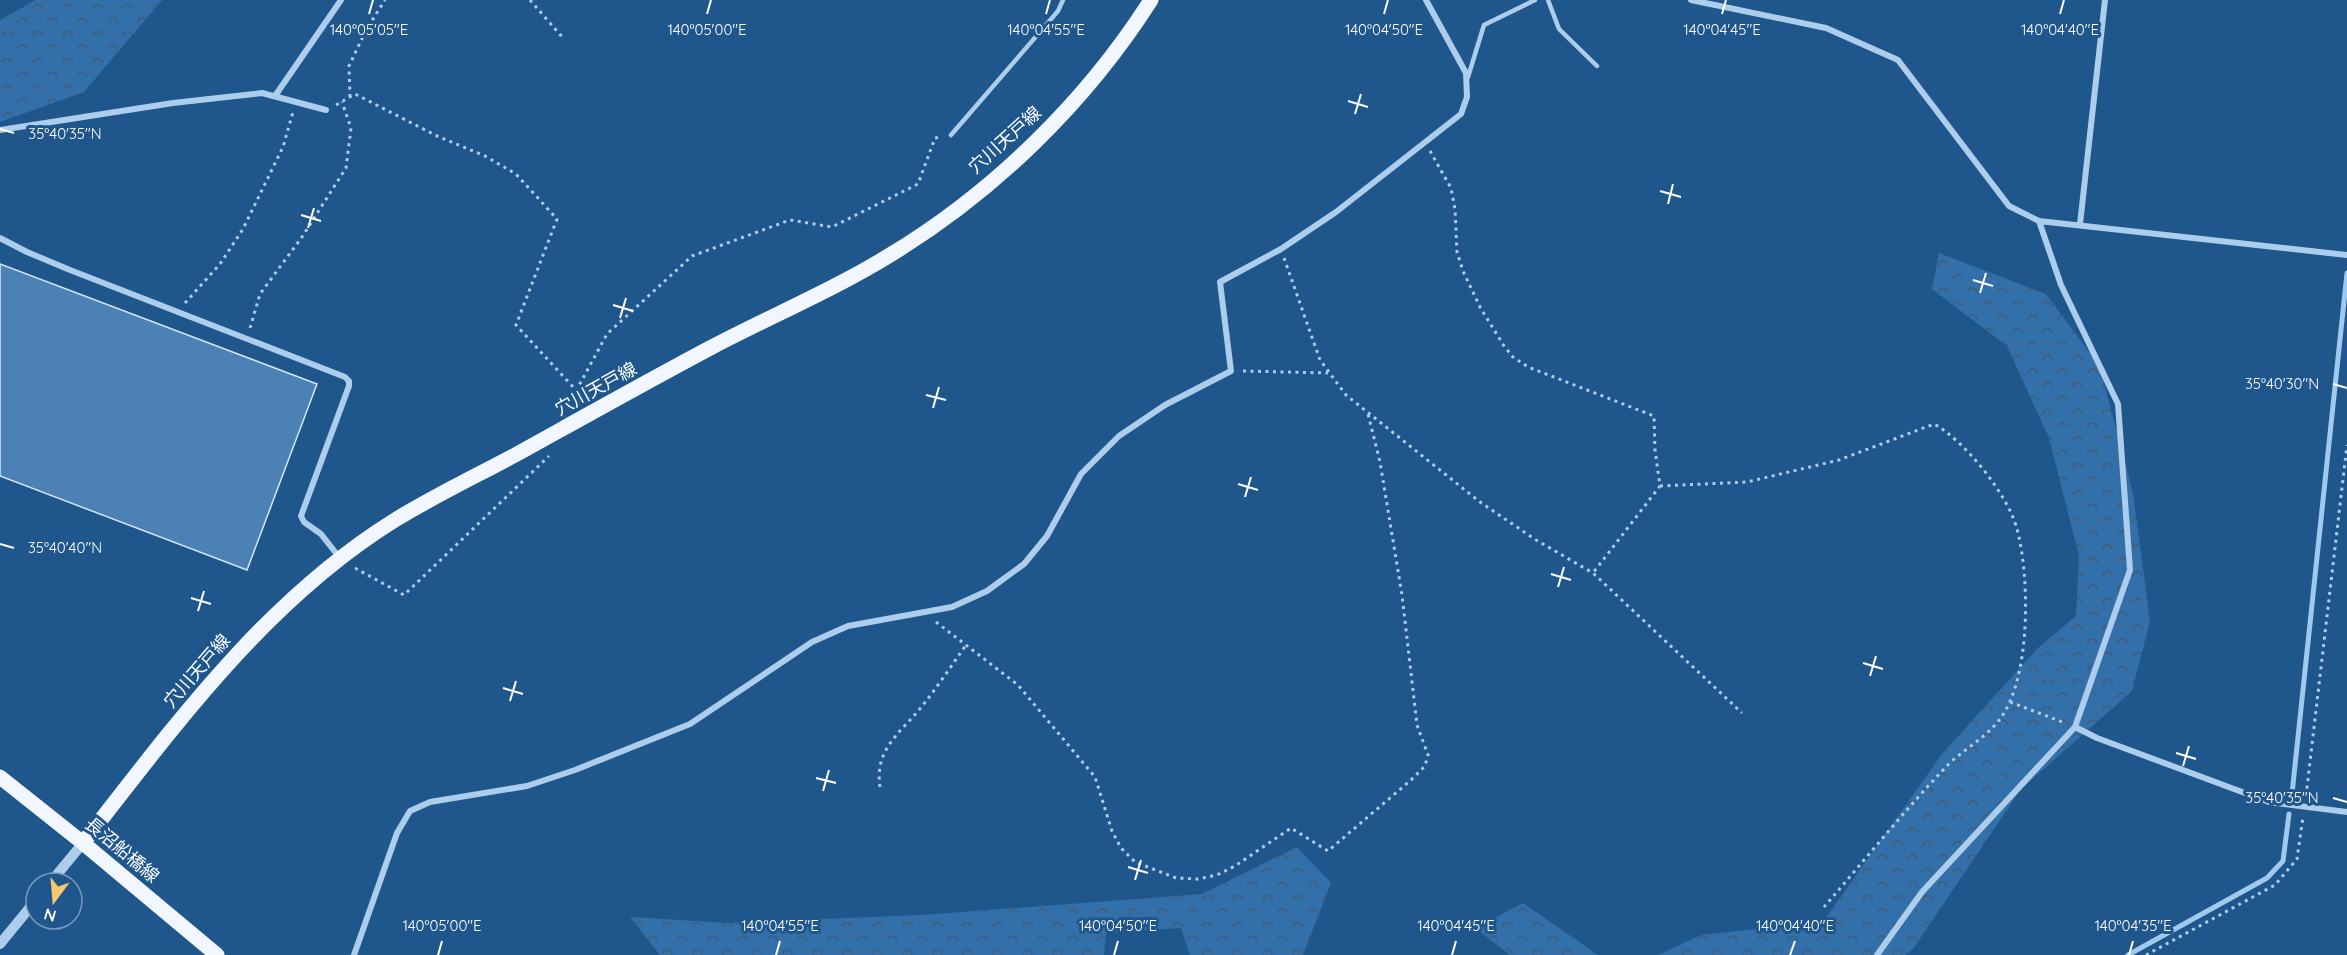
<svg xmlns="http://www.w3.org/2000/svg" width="2347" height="955" viewBox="0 0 2347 955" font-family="Quicksand,'Noto Sans JP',sans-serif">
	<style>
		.forest { fill: url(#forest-crowns) }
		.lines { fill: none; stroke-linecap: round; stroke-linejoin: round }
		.stream { stroke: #a0c9ed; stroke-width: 5 }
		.building { fill: #4c81b6; stroke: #d1e6f9; stroke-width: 1.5 }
		.path { stroke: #accdec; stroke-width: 3; stroke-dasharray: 3 4.5; stroke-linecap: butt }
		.service { stroke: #accdec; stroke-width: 4.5 }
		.minor { stroke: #accdec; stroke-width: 6 }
		.tertiary { stroke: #accdec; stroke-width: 10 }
		.primary { stroke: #f2f7ff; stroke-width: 15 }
		.ticks { fill: none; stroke: #fff; stroke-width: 2 }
		.labels { text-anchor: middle; stroke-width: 6; stroke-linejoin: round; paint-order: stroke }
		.street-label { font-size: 18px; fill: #fff; stroke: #1f568c }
		.ticks-label { font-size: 15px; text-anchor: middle; fill: #fff; stroke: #1f568c; stroke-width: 6; stroke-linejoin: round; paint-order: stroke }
	</style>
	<defs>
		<pattern id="forest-crowns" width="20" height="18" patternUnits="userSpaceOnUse" patternTransform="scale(1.5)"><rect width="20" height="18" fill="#3370aa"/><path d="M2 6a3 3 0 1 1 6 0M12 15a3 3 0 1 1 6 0" fill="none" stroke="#425a72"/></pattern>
	</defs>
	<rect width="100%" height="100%" fill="#1f568c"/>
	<path class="forest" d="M36,0H162L84,92L0,122V20Z
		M1939,253L2046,294L2099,365L2133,493L2150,621L2132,691L2021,789L1913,949L1905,955H1658L1701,935L1823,922L1942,754L2038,648L2076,616L2079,556L2049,438L2007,346L1932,289Z
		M1297,847L1331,883L1303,955H1190L1181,928L1106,933L1104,955H660L630,917L728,923L921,915L1202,894Z
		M1523,903L1598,955H1510L1475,928Z"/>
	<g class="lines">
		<path class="stream" d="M2292,794L2347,273
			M2128,955L2267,878L2283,861L2289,814"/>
	</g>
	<path class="building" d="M0,264L317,384L247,570L0,476Z"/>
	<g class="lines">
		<path class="path" d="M530,0L563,38
			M350,97L349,66L366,30L385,0
			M336,105L355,94L437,136L485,156L516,174L557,219L516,325L585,400
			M1430,151L1451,188L1455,209L1457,252L1463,271L1480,307L1504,346L1513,357L1528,367L1654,416L1655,450L1660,486L1593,573
			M1284,258L1320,360L1346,395L1480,502L1536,540L1593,573L1742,713
			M185,303L220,264L243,229L283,147L293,112
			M250,328L260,294L302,237L346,168L351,128L342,102
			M1243,371L1328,373
			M576,391L607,334L692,256L790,220L832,227L918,184L935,138L941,137
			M1660,486L1747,482L1839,460L1934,424C1965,441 2008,495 2017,529C2030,577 2031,678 2000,719C1986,738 1962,750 1946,767C1903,812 1864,861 1824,907
			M355,568L404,595L549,456
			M936,622L1018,685L1095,777L1112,831L1121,848L1135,862L1176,878L1198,879L1217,875L1235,866L1291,828L1328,851L1411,780L1425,766L1428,755L1417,725L1402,595L1380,462L1368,414
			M2010,702L2065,723
			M880,787C874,748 902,732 923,705C938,686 952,665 966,645
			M2306,796L2347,445
			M2146,955L2275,885L2297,859L2303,817"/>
		<path class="service" d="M1548,0L1559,29L1597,66
			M1468,77L1484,25L1535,0
			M951,135L1058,11L1063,0"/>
		<path class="minor" d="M1691,0L1826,28L1898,60L2009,206L2039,221L2347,255
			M275,96L341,0
			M0,130L173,103L262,93L326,110
			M2080,224L2105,0
			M0,238L27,252L70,270L345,377L349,381V386L301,516L304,522L321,534L339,557
			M2075,727L2097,738L2269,802L2347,812
			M354,955L397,833L410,811L430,802L527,786L575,770L690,724L812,642L848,626L952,607L987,591L1024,564L1047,536L1081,474L1119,436L1165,405L1231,371L1220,282L1281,249L1336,212L1461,114L1467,97L1466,73L1426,0
			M1877,955L1922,892L2075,727L2130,570L2118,404L2061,285L2039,221"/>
		<path class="tertiary" d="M50,883L83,843
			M0,944L36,900"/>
		<path class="primary" d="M0,777L83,843L217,955
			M83,843C175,725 266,600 395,520C434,496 476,476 517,454C582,418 646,382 712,347C771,316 833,290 890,255C994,192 1086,102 1151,0"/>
	</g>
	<path class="ticks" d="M369,14L373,0M707,14L711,0M1046,14L1050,0M1384,14L1388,0M1722,14L1726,0M2060,14L2064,0M1348,101L1368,107M1355,114L1361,94M0,129L14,133M1660,191L1681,197M1668,204L1673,184M301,215L321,221M308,228L314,208M1973,280L1993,286M1980,293L1986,273M613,305L633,311M620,318L626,298M2333,384L2347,388M926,395L946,400M933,408L939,387M1238,484L1258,490M1245,497L1251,477M0,544L14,548M1551,574L1571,580M1558,587L1564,567M191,598L211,604M198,611L204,591M1863,663L1883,669M1870,676L1876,656M503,688L523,694M510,701L516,681M2176,753L2196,759M2183,766L2189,746M816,778L836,783M823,791L829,770M2333,798L2347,802M1128,867L1148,873M1135,880L1141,860M438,955L442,941M776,955L780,941M1114,955L1118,941M1452,955L1456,941M1790,955L1795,941M2129,955L2133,941"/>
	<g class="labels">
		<g class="street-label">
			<text transform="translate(1005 140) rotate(-42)" y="6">穴川天戸線</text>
			<text transform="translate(596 389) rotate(-29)" y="6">穴川天戸線</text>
			<text transform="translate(197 671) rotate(-49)" y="6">穴川天戸線</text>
			<text transform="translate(122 850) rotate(40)" y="6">長沼船橋線</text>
		</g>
	</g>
	<g class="ticks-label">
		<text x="369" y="35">140°05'05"E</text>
		<text x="707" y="35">140°05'00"E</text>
		<text x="1046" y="35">140°04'55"E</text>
		<text x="1384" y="35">140°04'50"E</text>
		<text x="1722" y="35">140°04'45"E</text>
		<text x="2060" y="35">140°04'40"E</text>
		<text x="65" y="139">35°40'35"N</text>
		<text x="2282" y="389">35°40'30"N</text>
		<text x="65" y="553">35°40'40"N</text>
		<text x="2282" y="803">35°40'35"N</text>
		<text x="442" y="931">140°05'00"E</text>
		<text x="780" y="931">140°04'55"E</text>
		<text x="1118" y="931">140°04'50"E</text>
		<text x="1456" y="931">140°04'45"E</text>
		<text x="1795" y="931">140°04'40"E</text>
		<text x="2133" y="931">140°04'35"E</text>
	</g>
	<g transform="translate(54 901) rotate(196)"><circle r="28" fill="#1f568c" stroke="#799aba" stroke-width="1.5"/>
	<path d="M0-4.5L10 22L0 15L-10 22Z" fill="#fac86c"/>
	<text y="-9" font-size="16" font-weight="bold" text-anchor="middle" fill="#ffffff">N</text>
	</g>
</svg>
